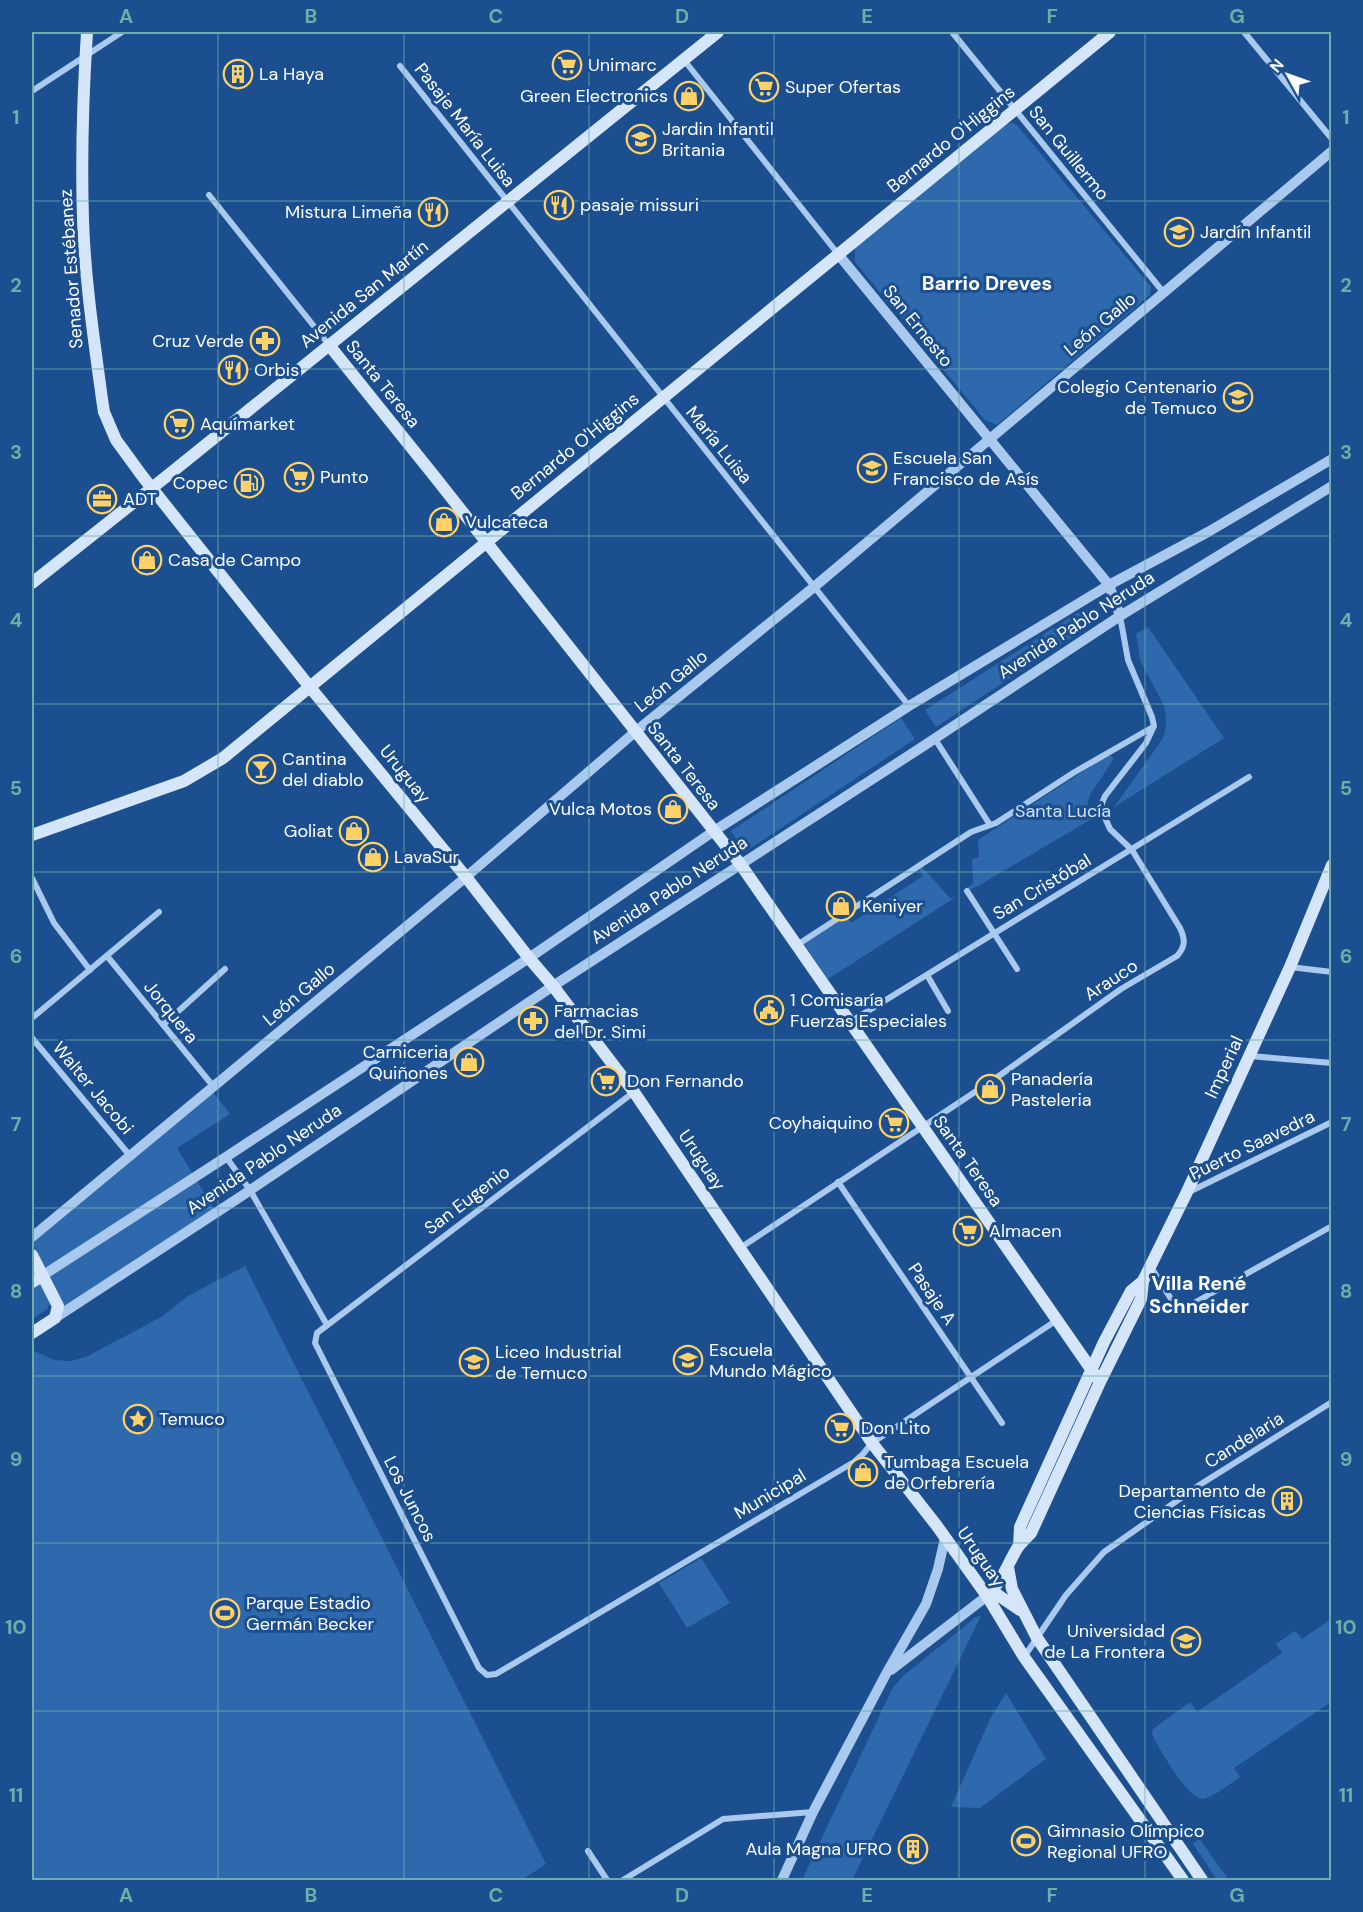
<svg xmlns="http://www.w3.org/2000/svg" width="1363" height="1912" viewBox="0 0 1363 1912" font-family="'DM Sans',sans-serif">
	<style>
		.green { fill: #2e69ad }
		.lines { fill: none; stroke-linecap: round; stroke-linejoin: round }
		.minor { stroke: #a9c9ee; stroke-width: 6 }
		.tertiary { stroke: #a9c9ee; stroke-width: 10 }
		.secondary { stroke: #d6e6fa; stroke-width: 12 }
		.grid { fill: none; stroke: #6fada8; stroke-width: 1.5; stroke-opacity: 0.55 }
		.labels { text-anchor: middle; stroke-width: 6; stroke-linejoin: round; paint-order: stroke }
		.poi-label { font-size: 18px; fill: #fff; stroke: #1b4f8f; text-anchor: start }
		.street-label { font-size: 18px; fill: #fff; stroke: #1b4f8f }
		.park-label { font-size: 18px; fill: #cfe3fa; stroke: #1b4f8f }
		.neighbourhood-label { font-size: 20px; font-weight: bold; fill: #fff; stroke: #1b4f8f }
		.neatline { fill: none; stroke: #6fada8; stroke-width: 2 }
		.grid-label { font-size: 20px; text-anchor: middle; font-weight: bold; fill: #6fada8 }
	</style>
	<rect width="100%" height="100%" fill="#1b4f8f"/>
	<path class="green" d="M1012,123L1017,125L1151,287L1150,295L997,425L985,420L855,262V247L1006,124Z
		M1082,610H1090L1092,624L936,727L925,710Z
		M1148,627L1224,738L1114,807C1124,793 1134,779 1144,765C1159,743 1171,737 1164,706L1140,660L1136,634Z
		M901,718L915,739L745,852L731,831Z
		M1108,755L1112,756L1113,760L1090,795C1086,805 1087,811 1090,820L978,886L967,891L965,889L973,884L972,859L979,857L978,840Z
		M922,867L950,898L956,897L828,979L804,944L846,917L851,923L923,876L919,869Z
		M212,1091L230,1114L177,1148L214,1209L63,1309L32,1241Z
		M245,1266L546,1864L522,1880H32V1350L54,1360L70,1361L86,1357L163,1316L188,1296Z
		M32,1284H42L52,1301L46,1310L32,1319Z
		M701,1558L730,1603L687,1628L659,1583Z
		M981,1616L852,1880H802L892,1689L903,1676L976,1617Z
		M1331,1619V1702L1234,1768L1240,1777C1231,1783 1212,1798 1203,1799C1188,1800 1159,1748 1152,1734L1153,1729L1190,1702L1197,1712L1282,1653L1276,1644L1295,1631L1302,1639Z
		M1006,1693L1046,1759L980,1808L951,1807L990,1719Z
		M1199,1838L1229,1880H1217L1193,1844Z"/>
	<g class="lines">
		<path class="minor" d="M952,32L1164,293
			M1244,32L1332,139
			M684,60L838,254
			M400,66L909,706
			M32,91L122,32
			M209,195L329,345
			M935,739L990,825
			M32,878L54,923L90,970
			M967,891L1017,969
			M797,945L971,832L996,823L1073,773L1153,727
			M107,956L213,1086
			M1290,967L1332,972
			M927,975L948,1011
			M32,1018L159,912
			M850,1022L1249,777
			M163,1025L225,969
			M32,1038L131,1157
			M1250,1056L1332,1063
			M634,1092L317,1333L315,1343L479,1668L487,1675L496,1674L854,1462L863,1454L872,1443L1057,1320
			M226,1157L250,1190L327,1325
			M838,1182L1002,1423
			M1189,1192L1332,1122
			M740,1248L996,1078L1121,989L1177,956C1186,946 1185,939 1180,928L1132,850L1110,829L1102,811V803L1105,796L1146,743L1154,726L1152,717L1128,660L1120,616
			M1151,1267L1173,1302L1183,1308L1194,1303L1332,1226
			M1024,1657L1066,1595L1104,1552L1201,1484L1332,1402
			M588,1851L607,1880
			M623,1880L723,1819L813,1812"/>
		<path class="tertiary" d="M838,254L1109,585L1120,616
			M32,1237L466,877L635,732L814,587L1332,151
			M42,1276L226,1157L529,958L714,831L909,706L1109,585L1208,532L1332,459
			M55,1318L237,1199L553,986L922,747L1120,616L1332,486
			M891,1670L987,1596
			M782,1880L813,1812L886,1674L926,1604L938,1569L945,1538"/>
		<path class="secondary" d="M87,32C83,94 81,157 83,220C85,280 94,340 102,399L104,412L116,440L143,477L309,686L466,877L529,958L553,986L634,1092L872,1443L937,1526L987,1596L1024,1657L1183,1880
			M329,345L435,477L741,865L1100,1382
			M32,583L167,476L718,32
			M32,835L184,781L223,758L1110,32
			M32,1255L58,1306L55,1318L32,1333
			M32,1282L42,1276
			M1019,1546L1020,1527L1104,1342L1131,1291L1143,1281
			M1008,1567L1012,1589L1037,1638L1202,1880
			M992,1591L1020,1610
			M987,1596C1002,1582 1008,1563 1018,1547C1022,1542 1027,1537 1031,1533L1100,1382L1141,1299L1143,1281L1186,1194L1290,967L1332,865"/>
	</g>
	<path class="grid" d="M218,32V1880M404,32V1880M589,32V1880M774,32V1880M959,32V1880M1145,32V1880M32,201H1332M32,369H1332M32,536H1332M32,704H1332M32,872H1332M32,1040H1332M32,1208H1332M32,1376H1332M32,1543H1332M32,1711H1332"/>
	<defs>
		<g id="supermarket-ring" transform="scale(1.5)"><circle r="9.5" fill="#1b4f8f" stroke="#ffd166" stroke-width="1.5"/><path d="M-6-5.5h2.5l.6 2H6L4.5 2H-2.5L-4.4-4H-6ZM-1.5 3.2a1.3 1.3 0 1 0 .1 0ZM3 3.2a1.3 1.3 0 1 0 .1 0Z" fill="#ffd166"/></g>
		<g id="building-ring" transform="scale(1.5)"><circle r="9.5" fill="#1b4f8f" stroke="#ffd166" stroke-width="1.5"/><path d="M-4-6H4V6H1V3H-1V6H-4ZM-2.5-4.3h1.7v1.8h-1.7ZM.8-4.3h1.7v1.8H.8ZM-2.5-1h1.7V.8h-1.7ZM.8-1h1.7V.8H.8Z" fill="#ffd166"/></g>
		<g id="shop-ring" transform="scale(1.5)"><circle r="9.5" fill="#1b4f8f" stroke="#ffd166" stroke-width="1.5"/><path d="M-5-2.5h2.3a2.7 3.5 0 0 1 5.4 0H5L5.5 6h-11ZM-1.5-2.5h3a1.5 2.3 0 0 0-3 0Z" fill="#ffd166"/></g>
		<g id="school-ring" transform="scale(1.5)"><circle r="9.5" fill="#1b4f8f" stroke="#ffd166" stroke-width="1.5"/><path d="M0-5L7-2L0 1L-7-2ZM-4 1L0 2.5L4 1V4Q0 6-4 4Z" fill="#ffd166"/></g>
		<g id="restaurant-ring" transform="scale(1.5)"><circle r="9.5" fill="#1b4f8f" stroke="#ffd166" stroke-width="1.5"/><path d="M-5-6h1v4h1v-4h1v4h1v-4h1v5L-1.5 .5V6h-2V.5L-5-1ZM5-6V6H3V1.5H1.5Q1.5-4 5-6Z" fill="#ffd166"/></g>
		<g id="pharmacy-ring" transform="scale(1.5)"><circle r="9.5" fill="#1b4f8f" stroke="#ffd166" stroke-width="1.5"/><path d="M-2-6h4v4h4v4h-4v4h-4v-4h-4v-4h4Z" fill="#ffd166"/></g>
		<g id="fuel-ring" transform="scale(1.5)"><circle r="9.5" fill="#1b4f8f" stroke="#ffd166" stroke-width="1.5"/><path d="M-5.5-6h7V0h2V4h1.3V-2.5L3-4.5l.8-.8L6-3V5H2.5V1h-1V6h-7ZM-4.2-4.7v3.2H.2V-4.7Z" fill="#ffd166"/></g>
		<g id="office-ring" transform="scale(1.5)"><circle r="9.5" fill="#1b4f8f" stroke="#ffd166" stroke-width="1.5"/><path d="M-6-3h4V-5.5h4V-3h4V5H-6ZM-1-4.5V-3h2v-1.5ZM-6 0V1H6V0Z" fill="#ffd166"/></g>
		<g id="bar-ring" transform="scale(1.5)"><circle r="9.5" fill="#1b4f8f" stroke="#ffd166" stroke-width="1.5"/><path d="M-6-5H6L.8 .8V4.5H3.5V6h-7V4.5H-.8V.8Z" fill="#ffd166"/></g>
		<g id="civic-ring" transform="scale(1.5)"><circle r="9.5" fill="#1b4f8f" stroke="#ffd166" stroke-width="1.5"/><path d="M-.6-6.5H3V-4.5H.6V-3L4-1V1h2V6H-6V1h2V-1L-.6-3ZM-1.2 2.5V6h2.4V2.5Z" fill="#ffd166"/></g>
		<g id="sight-ring" transform="scale(1.5)"><circle r="9.5" fill="#1b4f8f" stroke="#ffd166" stroke-width="1.5"/><path d="M0-6L1.8-2.2L6-1.7L2.9 1.2L3.7 5.4L0 3.3L-3.7 5.4L-2.9 1.2L-6-1.7L-1.8-2.2Z" fill="#ffd166"/></g>
		<g id="stadium-ring" transform="scale(1.5)"><circle r="9.5" fill="#1b4f8f" stroke="#ffd166" stroke-width="1.5"/><path d="M0-5a6.5 5 0 1 0 0 10a6.5 5 0 1 0 0-10ZM-3.5-1.8h7v3.6h-7Z" fill="#ffd166"/></g>
		<g id="university-ring" transform="scale(1.5)"><circle r="9.5" fill="#1b4f8f" stroke="#ffd166" stroke-width="1.5"/><path d="M0-5L7-2L0 1L-7-2ZM-4 1L0 2.5L4 1V4Q0 6-4 4Z" fill="#ffd166"/></g>
	</defs>
	<g fill-rule="evenodd">
		<use href="#supermarket-ring" x="567" y="65"/>
		<use href="#building-ring" x="238" y="74"/>
		<use href="#supermarket-ring" x="764" y="87"/>
		<use href="#shop-ring" x="689" y="96"/>
		<use href="#school-ring" x="641" y="139"/>
		<use href="#restaurant-ring" x="559" y="205"/>
		<use href="#restaurant-ring" x="433" y="212"/>
		<use href="#school-ring" x="1179" y="232"/>
		<use href="#pharmacy-ring" x="265" y="341"/>
		<use href="#restaurant-ring" x="233" y="370"/>
		<use href="#school-ring" x="1238" y="397"/>
		<use href="#supermarket-ring" x="179" y="424"/>
		<use href="#school-ring" x="872" y="468"/>
		<use href="#supermarket-ring" x="299" y="477"/>
		<use href="#fuel-ring" x="249" y="483"/>
		<use href="#office-ring" x="102" y="499"/>
		<use href="#shop-ring" x="444" y="522"/>
		<use href="#shop-ring" x="147" y="560"/>
		<use href="#bar-ring" x="261" y="769"/>
		<use href="#shop-ring" x="673" y="809"/>
		<use href="#shop-ring" x="354" y="831"/>
		<use href="#shop-ring" x="373" y="857"/>
		<use href="#shop-ring" x="841" y="906"/>
		<use href="#civic-ring" x="769" y="1010"/>
		<use href="#pharmacy-ring" x="533" y="1021"/>
		<use href="#shop-ring" x="469" y="1062"/>
		<use href="#supermarket-ring" x="606" y="1081"/>
		<use href="#shop-ring" x="990" y="1089"/>
		<use href="#supermarket-ring" x="894" y="1123"/>
		<use href="#supermarket-ring" x="968" y="1231"/>
		<use href="#school-ring" x="688" y="1360"/>
		<use href="#school-ring" x="474" y="1362"/>
		<use href="#sight-ring" x="138" y="1419"/>
		<use href="#supermarket-ring" x="840" y="1428"/>
		<use href="#shop-ring" x="863" y="1472"/>
		<use href="#building-ring" x="1287" y="1501"/>
		<use href="#stadium-ring" x="225" y="1613"/>
		<use href="#university-ring" x="1186" y="1641"/>
		<use href="#stadium-ring" x="1026" y="1841"/>
		<use href="#building-ring" x="913" y="1849"/>
	</g>
	<g class="labels">
		<g class="poi-label">
			<text x="588" y="71">Unimarc</text>
			<text x="259" y="80">La Haya</text>
			<text x="785" y="93">Super Ofertas</text>
			<text x="668" y="102" text-anchor="end">Green Electronics</text>
			<text x="662" y="135">Jardin Infantil<tspan x="662" dy="21">Britania</tspan></text>
			<text x="580" y="211">pasaje missuri</text>
			<text x="412" y="218" text-anchor="end">Mistura Limeña</text>
			<text x="1200" y="238">Jardín Infantil</text>
			<text x="244" y="347" text-anchor="end">Cruz Verde</text>
			<text x="254" y="376">Orbis</text>
			<text x="1217" y="393" text-anchor="end">Colegio Centenario<tspan x="1217" dy="21">de Temuco</tspan></text>
			<text x="200" y="430">Aquímarket</text>
			<text x="893" y="464">Escuela San<tspan x="893" dy="21">Francisco de Asís</tspan></text>
			<text x="320" y="483">Punto</text>
			<text x="228" y="489" text-anchor="end">Copec</text>
			<text x="123" y="505">ADT</text>
			<text x="465" y="528">Vulcateca</text>
			<text x="168" y="566">Casa de Campo</text>
			<text x="282" y="765">Cantina<tspan x="282" dy="21">del diablo</tspan></text>
			<text x="652" y="815" text-anchor="end">Vulca Motos</text>
			<text x="333" y="837" text-anchor="end">Goliat</text>
			<text x="394" y="863">LavaSur</text>
			<text x="862" y="912">Keniyer</text>
			<text x="790" y="1006">1 Comisaría<tspan x="790" dy="21">Fuerzas Especiales</tspan></text>
			<text x="554" y="1017">Farmacias<tspan x="554" dy="21">del Dr. Simi</tspan></text>
			<text x="448" y="1058" text-anchor="end">Carniceria<tspan x="448" dy="21">Quiñones</tspan></text>
			<text x="1011" y="1085">Panadería<tspan x="1011" dy="21">Pasteleria</tspan></text>
			<text x="627" y="1087">Don Fernando</text>
			<text x="873" y="1129" text-anchor="end">Coyhaiquino</text>
			<text x="989" y="1237">Almacen</text>
			<text x="709" y="1356">Escuela<tspan x="709" dy="21">Mundo Mágico</tspan></text>
			<text x="495" y="1358">Liceo Industrial<tspan x="495" dy="21">de Temuco</tspan></text>
			<text x="159" y="1425">Temuco</text>
			<text x="861" y="1434">Don Lito</text>
			<text x="884" y="1468">Tumbaga Escuela<tspan x="884" dy="21">de Orfebrería</tspan></text>
			<text x="1266" y="1497" text-anchor="end">Departamento de<tspan x="1266" dy="21">Ciencias Físicas</tspan></text>
			<text x="246" y="1609">Parque Estadio<tspan x="246" dy="21">Germán Becker</tspan></text>
			<text x="1165" y="1637" text-anchor="end">Universidad<tspan x="1165" dy="21">de La Frontera</tspan></text>
			<text x="1047" y="1837">Gimnasio Olímpico<tspan x="1047" dy="21">Regional UFRO</tspan></text>
			<text x="892" y="1855" text-anchor="end">Aula Magna UFRO</text>
		</g>
		<g class="street-label">
			<text transform="translate(465 125) rotate(52)" y="6">Pasaje María Luisa</text>
			<text transform="translate(951 139) rotate(-39)" y="6">Bernardo O'Higgins</text>
			<text transform="translate(1069 153) rotate(51)" y="6">San Guillermo</text>
			<text transform="translate(71 269) rotate(-94)" y="6">Senador Estébanez</text>
			<text transform="translate(364 294) rotate(-39)" y="6">Avenida San Martín</text>
			<text transform="translate(1100 324) rotate(-40)" y="6">León Gallo</text>
			<text transform="translate(918 326) rotate(51)" y="6">San Ernesto</text>
			<text transform="translate(383 384) rotate(51)" y="6">Santa Teresa</text>
			<text transform="translate(719 445) rotate(51)" y="6">María Luisa</text>
			<text transform="translate(575 446) rotate(-39)" y="6">Bernardo O'Higgins</text>
			<text transform="translate(1076 625) rotate(-33)" y="6">Avenida Pablo Neruda</text>
			<text transform="translate(671 681) rotate(-39)" y="6">León Gallo</text>
			<text transform="translate(684 766) rotate(52)" y="6">Santa Teresa</text>
			<text transform="translate(405 774) rotate(51)" y="6">Uruguay</text>
			<text transform="translate(1042 887) rotate(-31)" y="6">San Cristóbal</text>
			<text transform="translate(669 890) rotate(-33)" y="6">Avenida Pablo Neruda</text>
			<text transform="translate(1111 980) rotate(-33)" y="6">Arauco</text>
			<text transform="translate(299 994) rotate(-40)" y="6">León Gallo</text>
			<text transform="translate(171 1012) rotate(51)" y="6">Jorquera</text>
			<text transform="translate(1224 1067) rotate(-65)" y="6">Imperial</text>
			<text transform="translate(93 1088) rotate(50)" y="6">Walter Jacobi</text>
			<text transform="translate(1252 1145) rotate(-26)" y="6">Puerto Saavedra</text>
			<text transform="translate(264 1159) rotate(-34)" y="6">Avenida Pablo Neruda</text>
			<text transform="translate(702 1160) rotate(56)" y="6">Uruguay</text>
			<text transform="translate(968 1161) rotate(55)" y="6">Santa Teresa</text>
			<text transform="translate(467 1200) rotate(-37)" y="6">San Eugenio</text>
			<text transform="translate(932 1294) rotate(56)" y="6">Pasaje A</text>
			<text transform="translate(1244 1440) rotate(-32)" y="6">Candelaria</text>
			<text transform="translate(770 1494) rotate(-31)" y="6">Municipal</text>
			<text transform="translate(410 1499) rotate(63)" y="6">Los Juncos</text>
			<text transform="translate(981 1557) rotate(55)" y="6">Uruguay</text>
		</g>
		<g class="park-label">
			<text x="1063" y="817">Santa Lucía</text>
		</g>
		<g class="neighbourhood-label">
			<text x="987" y="290">Barrio Dreves</text>
			<text x="1199" y="1290">Villa René<tspan x="1199" dy="23">Schneider</tspan></text>
		</g>
	</g>
	<rect width="1363" height="1912" fill="none" stroke="#1b4f8f" stroke-width="66"/>
	<g transform="translate(1288 75) rotate(310)" stroke="#1b4f8f" stroke-width="4.5" paint-order="stroke">
	<path d="M0-4.5L10 22L0 15L-10 22Z" fill="#ffffff"/>
	<text y="-9" font-size="16" font-weight="bold" text-anchor="middle" fill="#ffffff">N</text>
	</g>
	<rect x="33" y="33" width="1297" height="1846" class="neatline"/>
	<g class="grid-label">
		<text x="126" y="23">A</text>
		<text x="311" y="23">B</text>
		<text x="496" y="23">C</text>
		<text x="682" y="23">D</text>
		<text x="867" y="23">E</text>
		<text x="1052" y="23">F</text>
		<text x="1237" y="23">G</text>
		<text x="16" y="124">1</text>
		<text x="1346" y="124">1</text>
		<text x="16" y="292">2</text>
		<text x="1346" y="292">2</text>
		<text x="16" y="459">3</text>
		<text x="1346" y="459">3</text>
		<text x="16" y="627">4</text>
		<text x="1346" y="627">4</text>
		<text x="16" y="795">5</text>
		<text x="1346" y="795">5</text>
		<text x="16" y="963">6</text>
		<text x="1346" y="963">6</text>
		<text x="16" y="1131">7</text>
		<text x="1346" y="1131">7</text>
		<text x="16" y="1298">8</text>
		<text x="1346" y="1298">8</text>
		<text x="16" y="1466">9</text>
		<text x="1346" y="1466">9</text>
		<text x="16" y="1634">10</text>
		<text x="1346" y="1634">10</text>
		<text x="16" y="1802">11</text>
		<text x="1346" y="1802">11</text>
		<text x="126" y="1902">A</text>
		<text x="311" y="1902">B</text>
		<text x="496" y="1902">C</text>
		<text x="682" y="1902">D</text>
		<text x="867" y="1902">E</text>
		<text x="1052" y="1902">F</text>
		<text x="1237" y="1902">G</text>
	</g>
</svg>
